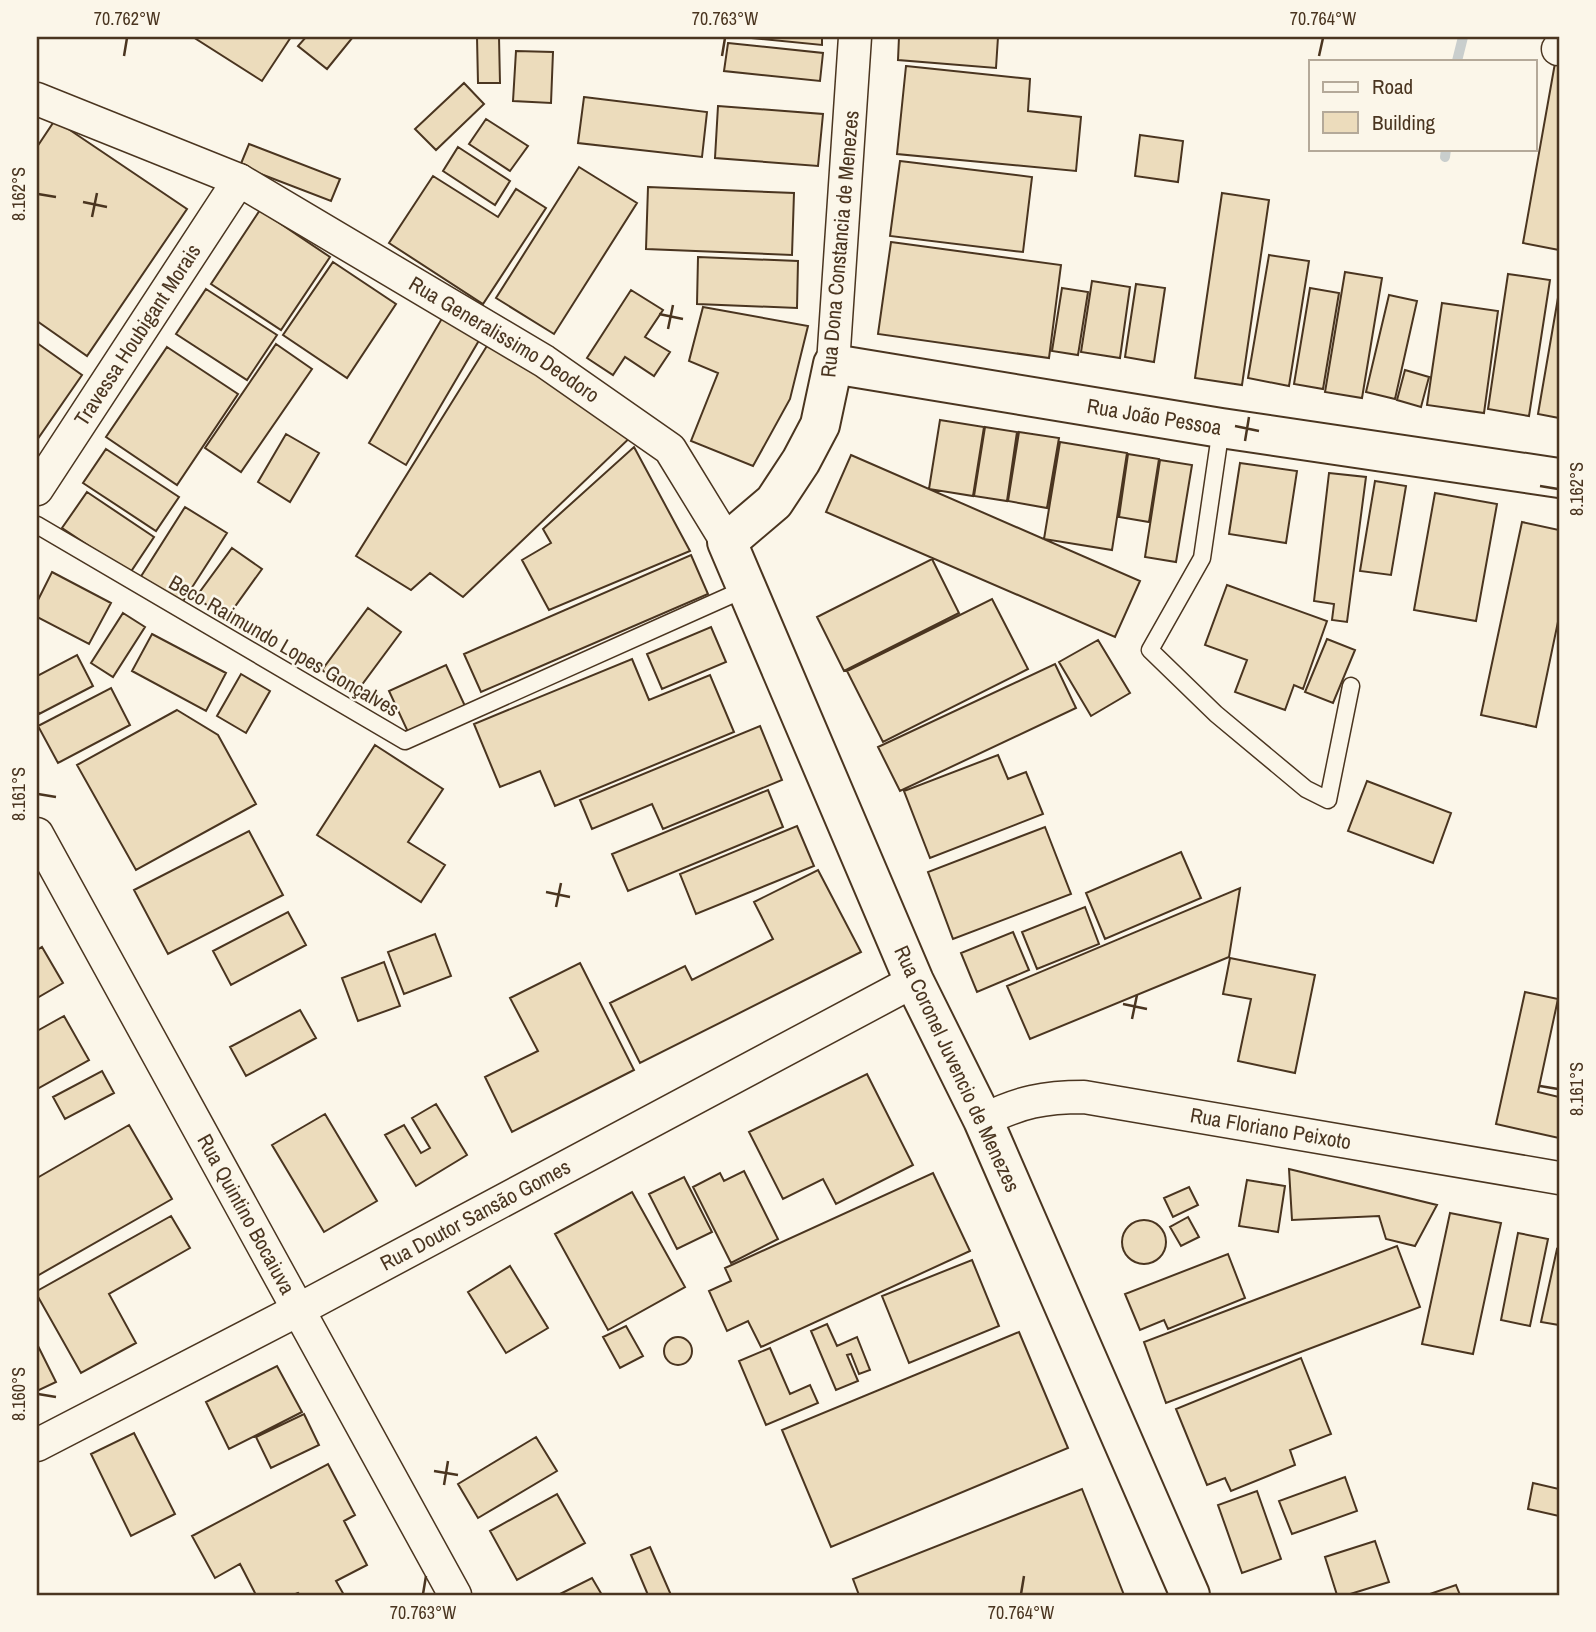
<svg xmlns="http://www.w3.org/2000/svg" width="1596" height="1632" viewBox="0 0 1596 1632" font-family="'Archivo Narrow',sans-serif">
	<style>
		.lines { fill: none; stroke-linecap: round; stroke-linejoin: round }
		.stream { stroke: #c9cecd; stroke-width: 10 }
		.building { fill: #ecdcbc; stroke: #4a3520; stroke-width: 2 }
		.service-casing { stroke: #4a3520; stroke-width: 19 }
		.minor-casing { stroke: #4a3520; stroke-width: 35 }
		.tertiary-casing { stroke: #4a3520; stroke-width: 42 }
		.service { stroke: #fbf6e9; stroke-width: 16 }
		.minor { stroke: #fbf6e9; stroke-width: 32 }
		.tertiary { stroke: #fbf6e9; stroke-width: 38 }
		.ticks { fill: none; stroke: #4a3520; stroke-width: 2.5 }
		.labels { text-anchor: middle; stroke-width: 5; stroke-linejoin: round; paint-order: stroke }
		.street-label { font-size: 21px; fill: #4a3520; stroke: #fbf6e9 }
		.neatline { fill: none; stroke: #4a3520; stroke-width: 2.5 }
		.ticks-label { font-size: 18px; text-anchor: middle; fill: #4a3520 }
	</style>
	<rect width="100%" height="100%" fill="#fbf6e9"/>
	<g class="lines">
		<path class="stream" d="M1457,61L1463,37
			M1445,157L1446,149"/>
	</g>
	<path class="building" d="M193,37H291L262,81Z
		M306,37H353L327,69L298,46Z
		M477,37H499L500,83H478Z
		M741,37H822V45Z
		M899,37H998L996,68L898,60Z
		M728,43L823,53L820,81L724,71Z
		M516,51L553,52L551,103L513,101Z
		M1555,63L1559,64V250L1523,243Z
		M906,66L1030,79L1028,111L1081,117L1076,171L897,154Z
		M464,83L484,104L436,150L415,129Z
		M584,97L707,112L702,157L578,143Z
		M718,106L823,114L818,166L715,158Z
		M486,119L528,146L510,171L469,144Z
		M55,120L187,209L87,356L37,321V147Z
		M1140,135L1183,141L1178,182L1135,176Z
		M249,144L340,179L331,201L240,166Z
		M458,147L510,181L495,205L443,171Z
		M900,161L1032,177L1023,252L890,236Z
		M579,167L637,203L554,334L496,298Z
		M433,176L498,217L516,189L546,208L483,304L389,243Z
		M648,187L794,193L792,255L646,249Z
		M1222,193L1269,200L1242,385L1195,378Z
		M260,210L330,257L281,330L211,284Z
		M891,242L1061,265L1049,358L878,334Z
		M1269,255L1309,261L1289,386L1248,378Z
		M698,257L798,261L797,308L697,304Z
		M333,262L396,304L347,378L283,335Z
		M1345,272L1382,278L1362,398L1325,392Z
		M1508,274L1550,280L1529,416L1488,409Z
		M1092,281L1130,287L1120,358L1081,352Z
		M1136,284L1165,288L1154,362L1125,357Z
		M1062,288L1088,292L1078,355L1052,351Z
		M1310,288L1339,293L1323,389L1294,384Z
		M206,289L277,335L247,380L176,334Z
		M631,290L663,310L645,337L670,352L654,376L625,357L613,375L587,358Z
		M1559,292V418L1538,414Z
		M1389,295L1417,301L1395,399L1366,392Z
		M1442,303L1498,311L1484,413L1427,405Z
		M703,307L808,326L790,399L753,466L691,441L718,373L689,361Z
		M444,315L481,337L406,465L369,443Z
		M490,341L637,431L463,597L430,573L411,590L356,556Z
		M37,343L82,375L37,440Z
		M276,344L312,369L241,472L205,448Z
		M167,347L238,394L177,485L106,437Z
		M1405,370L1429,377L1421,407L1397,400Z
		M940,420L984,427L973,496L929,489Z
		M985,427L1017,432L1007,501L974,496Z
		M1019,432L1059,438L1047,508L1008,501Z
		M286,434L319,453L290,502L258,482Z
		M1060,442L1127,453L1112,550L1044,539Z
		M634,447L690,551L549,610L522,560L551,543L543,529Z
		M106,449L179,497L156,531L83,483Z
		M1128,454L1159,459L1149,522L1119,517Z
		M851,455L1140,581L1115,637L826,512Z
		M1160,460L1192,465L1176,562L1145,557Z
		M1240,463L1297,471L1286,543L1229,534Z
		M1329,473L1366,477L1347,622L1332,620L1334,604L1314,601Z
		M1375,481L1406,486L1391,575L1360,571Z
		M87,492L154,537L130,573L62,528Z
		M1435,493L1497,504L1476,621L1414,610Z
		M185,507L227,533L182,603L140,578Z
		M1522,522L1559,530V617L1536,727L1481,715Z
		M232,548L262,569L226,619L196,597Z
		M691,555L708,594L481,692L464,654Z
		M932,559L959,613L844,671L817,617Z
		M52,572L111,603L89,644L37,617V602Z
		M1227,585L1327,621L1303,689L1294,685L1285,710L1235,692L1247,660L1205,645Z
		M992,599L1028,669L883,742L847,671Z
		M368,608L401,632L355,694L322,670Z
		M123,613L145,627L113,677L91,663Z
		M711,627L726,662L662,689L647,654Z
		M152,634L226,673L206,711L132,671Z
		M1327,639L1355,650L1333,703L1305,692Z
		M1098,640L1130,693L1091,716L1059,662Z
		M77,655L93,686L39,714L37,709V676Z
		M632,659L649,700L710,675L734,732L555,806L540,771L500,787L474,724Z
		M1055,664L1076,708L900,791L878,747Z
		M446,665L465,706L408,732L389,691Z
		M241,674L270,691L246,733L217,716Z
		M111,688L130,725L58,763L38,726Z
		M177,710L218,735L256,804L136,870L77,765Z
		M760,726L782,780L663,829L652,804L592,829L580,800Z
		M375,745L443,789L408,842L445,865L421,902L317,835Z
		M998,755L1008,779L1026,772L1043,814L930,858L904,791Z
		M1367,781L1451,813L1433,863L1348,831Z
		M768,790L783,827L628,891L612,854Z
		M797,826L814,866L696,914L680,874Z
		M1045,827L1071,894L953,939L928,872Z
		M249,831L283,895L168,954L134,890Z
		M1181,852L1201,898L1105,939L1086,893Z
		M818,870L861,952L640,1063L610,1003L685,966L692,980L773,939L754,902Z
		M1240,888L1229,957L1030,1039L1007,986Z
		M1085,907L1099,944L1037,969L1022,932Z
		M288,912L306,945L231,985L213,951Z
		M1013,932L1029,970L977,992L961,953Z
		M435,934L451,976L404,994L388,952Z
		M42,947L63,983L37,998V950Z
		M1230,958L1315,975L1295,1073L1238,1061L1251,999L1223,994Z
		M384,962L400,1006L358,1021L342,978Z
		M580,963L634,1070L512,1132L485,1077L538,1051L510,998Z
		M1525,992L1558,999L1538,1092L1559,1097V1138L1496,1124Z
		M300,1010L316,1038L246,1076L230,1047Z
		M64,1016L89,1060L37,1089V1031Z
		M102,1071L114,1093L65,1119L53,1097Z
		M867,1074L913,1165L836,1204L823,1179L783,1199L749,1132Z
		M436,1104L467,1155L416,1186L385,1135L404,1125L421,1153L430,1148L412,1118Z
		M325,1114L377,1201L324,1232L272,1145Z
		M129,1125L172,1199L37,1276V1178Z
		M1289,1169L1437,1205L1415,1246L1386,1239L1379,1216L1292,1220Z
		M744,1171L778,1239L731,1263L693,1187L720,1173L724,1181Z
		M933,1173L970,1251L761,1347L748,1321L727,1331L709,1291L731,1281L725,1268Z
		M684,1177L712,1232L677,1249L649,1194Z
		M1247,1180L1285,1186L1278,1232L1239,1226Z
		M1189,1187L1198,1205L1173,1217L1164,1198Z
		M632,1192L685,1287L608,1330L555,1234Z
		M1450,1213L1501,1223L1473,1354L1422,1344Z
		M171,1216L190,1248L109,1294L136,1343L81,1373L37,1295V1291Z
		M1188,1217L1199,1237L1181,1246L1170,1227Z
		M1122 1242a22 22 0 1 1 44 0a22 22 0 1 1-44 0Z
		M1518,1233L1548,1239L1530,1326L1501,1320Z
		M1397,1246L1420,1307L1166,1403L1144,1342Z
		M1557,1249L1559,1250V1325L1541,1322Z
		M1228,1254L1245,1298L1168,1329L1164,1320L1140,1330L1125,1294Z
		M972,1260L999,1326L909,1363L882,1296Z
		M510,1266L548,1328L506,1353L468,1292Z
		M827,1324L837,1346L857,1337L870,1370L859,1374L851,1354L847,1355L858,1381L836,1390L811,1331Z
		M626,1326L643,1356L620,1368L603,1337Z
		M1019,1332L1068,1448L831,1547L782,1430Z
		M664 1351a14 14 0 1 1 28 0a14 14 0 1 1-28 0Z
		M37,1344L56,1382L37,1391Z
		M770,1348L790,1394L810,1385L818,1403L766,1425L739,1361Z
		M1301,1358L1331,1434L1290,1450L1295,1465L1231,1491L1225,1478L1207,1485L1176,1409Z
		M277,1366L302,1412L229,1449L206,1402Z
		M304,1414L319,1445L271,1468L256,1437Z
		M134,1433L175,1514L131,1536L91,1454Z
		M536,1437L557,1471L478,1518L458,1484Z
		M328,1464L355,1515L344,1521L367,1565L336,1581L344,1595H300L298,1593L293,1595H256L240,1564L215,1578L192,1536Z
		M1345,1477L1357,1511L1292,1534L1279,1501Z
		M1533,1483L1559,1489V1516L1528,1509Z
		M1082,1489L1124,1595H859L853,1579Z
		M1257,1491L1281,1559L1242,1573L1218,1505Z
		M557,1494L585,1543L517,1580L490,1531Z
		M1375,1541L1389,1582L1347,1595H1337L1325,1557Z
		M650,1547L671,1595H648L631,1555Z
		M592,1578L602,1595H558Z
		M1456,1585L1460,1595H1431L1430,1594Z"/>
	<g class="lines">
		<g class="service-casing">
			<path id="service" d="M1221,428L1202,558L1150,650L1216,714L1306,789L1328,800L1351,686
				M37,525L405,741L747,588"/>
		</g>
		<g class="minor-casing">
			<g id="minor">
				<path d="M1558,49H1559"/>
				<path id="s1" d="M37,99L239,180L544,361L670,449L727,542"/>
				<path d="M833,364L855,37"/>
				<path id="s2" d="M37,489L239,180"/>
				<path id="s3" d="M37,834L455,1595"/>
				<path id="s4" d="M983,1120C1021,1102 1043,1097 1084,1097L1559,1178"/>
				<path id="s5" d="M37,1445L298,1310L914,981"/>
			</g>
		</g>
		<g class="tertiary-casing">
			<g id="tertiary">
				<path id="s6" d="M1190,1595L983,1120L914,981L727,542L774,502L801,461L820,425L833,364L1221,428L1559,478"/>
			</g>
		</g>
		<use href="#service" class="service"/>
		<use href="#minor" class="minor"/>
		<use href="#tertiary" class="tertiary"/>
	</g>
	<path class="ticks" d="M124,56L127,38M722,56L725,38M1319,56L1323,38M38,194L56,197M83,202L107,207M92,217L97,193M659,314L683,319M668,329L673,305M1235,426L1259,431M1245,441L1249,417M1540,486L1558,489M38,794L56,797M546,892L570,897M556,907L561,883M1123,1004L1147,1009M1132,1019L1137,995M1540,1086L1558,1089M38,1394L56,1397M434,1471L458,1475M444,1485L448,1461M423,1594L426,1576M1021,1594L1024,1576"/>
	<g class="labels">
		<g class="street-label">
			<text transform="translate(840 244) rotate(-85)" y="7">Rua Dona Constancia de Menezes</text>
			<text dy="7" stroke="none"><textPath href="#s2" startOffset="184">Travessa Houbigant Morais</textPath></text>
			<text dy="7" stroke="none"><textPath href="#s1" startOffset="527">Rua Generalissimo Deodoro</textPath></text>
			<text dy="7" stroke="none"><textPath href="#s6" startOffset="1690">Rua João Pessoa</textPath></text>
			<text transform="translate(284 646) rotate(30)" y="7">Beco Raimundo Lopes Gonçalves</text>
			<text transform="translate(957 1069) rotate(65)" y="7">Rua Coronel Juvencio de Menezes</text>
			<text dy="7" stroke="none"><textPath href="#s4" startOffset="294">Rua Floriano Peixoto</textPath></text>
			<text dy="7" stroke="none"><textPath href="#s3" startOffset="434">Rua Quintino Bocaiuva</textPath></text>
			<text dy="7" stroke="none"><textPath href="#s5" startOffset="495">Rua Doutor Sansão Gomes</textPath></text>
		</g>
	</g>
	<rect width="1596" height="1632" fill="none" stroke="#fbf6e9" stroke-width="77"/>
	<rect x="1309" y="60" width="228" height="91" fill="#fbf6e9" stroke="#b4a999" stroke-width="2"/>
	<rect x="1323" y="82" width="35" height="10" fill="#fbf6e9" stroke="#b4a999" stroke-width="2"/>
	<text x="1372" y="94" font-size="21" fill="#4a3520">Road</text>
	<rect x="1323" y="112" width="35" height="21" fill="#ecdcbc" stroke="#b4a999" stroke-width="2"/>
	<text x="1372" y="130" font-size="21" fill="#4a3520">Building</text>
	<rect x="38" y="38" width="1520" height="1556" class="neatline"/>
	<g class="ticks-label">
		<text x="127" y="25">70.762°W</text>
		<text x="725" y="25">70.763°W</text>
		<text x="1323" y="25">70.764°W</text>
		<text transform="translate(19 194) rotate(-90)" y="6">8.162°S</text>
		<text transform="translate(1577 489) rotate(-90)" y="6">8.162°S</text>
		<text transform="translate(19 794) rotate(-90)" y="6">8.161°S</text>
		<text transform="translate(1577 1089) rotate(-90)" y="6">8.161°S</text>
		<text transform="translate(19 1394) rotate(-90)" y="6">8.160°S</text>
		<text x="423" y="1619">70.763°W</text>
		<text x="1021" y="1619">70.764°W</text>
	</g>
</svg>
